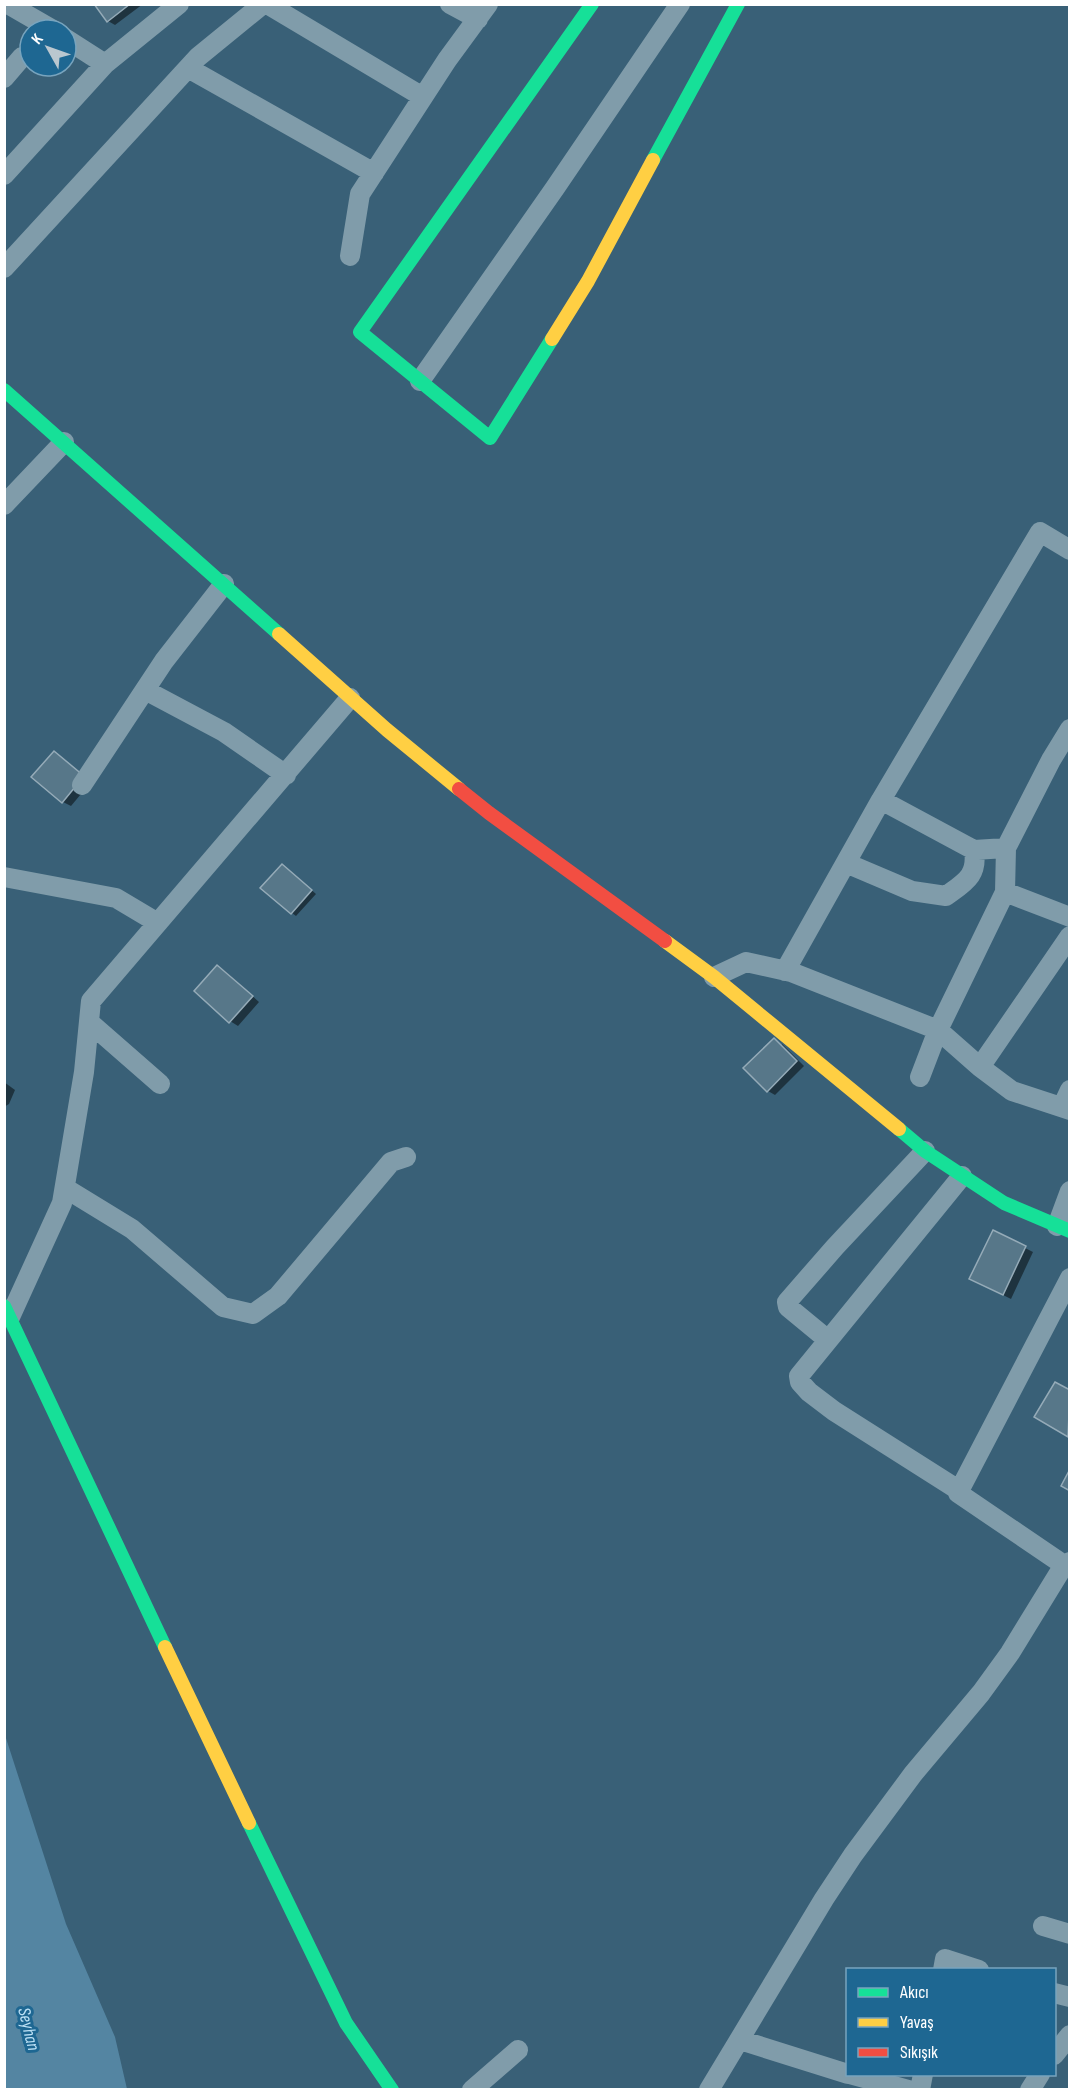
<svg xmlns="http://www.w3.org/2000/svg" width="1074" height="2094" viewBox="0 0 1074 2094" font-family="'Sofia Sans Condensed',sans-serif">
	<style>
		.water { fill: #5485a2 }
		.shadow { fill: #0007 }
		.building { fill: #577789; stroke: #95abb8; stroke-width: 1.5 }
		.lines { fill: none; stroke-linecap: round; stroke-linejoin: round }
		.street { stroke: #809caa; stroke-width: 20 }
		.fast { stroke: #16e098; stroke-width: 14 }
		.slow { stroke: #ffcf43; stroke-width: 14 }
		.jam { stroke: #f24e42; stroke-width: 14 }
		.labels { text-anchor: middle; stroke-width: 6; stroke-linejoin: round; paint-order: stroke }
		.water-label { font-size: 18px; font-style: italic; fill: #bee2f6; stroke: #1e6792 }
	</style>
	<rect width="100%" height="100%" fill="#396077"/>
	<path class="water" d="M4,1732L66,1924L115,2037L127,2089H5Z"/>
	<path class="shadow" d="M96,4H143L115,25L108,21Z
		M54,753L91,782L71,806L63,802Z
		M287,868L316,894L296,916L292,913Z
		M218,967L225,971L259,1002L238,1026L230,1021Z
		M782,1044L804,1066L775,1095L768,1091Z
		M4,1082L15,1090L9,1104L4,1107Z
		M993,1232L1033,1252L1011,1299L979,1283Z
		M1070,1392V1436L1036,1416Z"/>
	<path class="building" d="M94,4H130L107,22Z
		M54,751L84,776L62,803L31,777Z
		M282,864L312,890L291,914L260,888Z
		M217,965L253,996L229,1023L194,991Z
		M774,1038L797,1061L767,1092L743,1068Z
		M993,1230L1026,1246L1003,1295L969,1279Z
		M1055,1382L1070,1390L1068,1437L1034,1417Z
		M1070,1469V1491L1061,1486Z"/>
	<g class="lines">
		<path class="street" d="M8,4L53,30
			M267,4L423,97
			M450,4L478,19
			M66,39L105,64
			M188,68L374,173
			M4,78L22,57
			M4,175L105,64L179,4
			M350,256L360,194L447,60L488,4
			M4,268L198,57L263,4
			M420,381L555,188L680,4
			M4,505L64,442
			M145,690L224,732L286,775
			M82,785L164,661L224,584
			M881,800L974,850L1006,848
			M846,863L912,891L946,896C965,882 978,876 974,850
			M4,877L116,898L158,923
			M1005,892L1070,917
			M785,971L881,800L1040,532L1070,550
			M714,977L746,962L791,972L938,1030L980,1067L1012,1091L1070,1110
			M89,1022L160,1084
			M980,1067L1070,936
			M920,1077L938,1030L1005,892L1006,848L1051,760L1070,729
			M1062,1107L1070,1090
			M65,1188L132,1229L223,1307L253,1314L278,1296L391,1162L406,1157
			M1057,1226L1070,1191
			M1070,1278L958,1493L1064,1565L1070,1562
			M10,1317L62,1203L84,1072L91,1001L350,698
			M828,1340L788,1307L787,1302L835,1247L925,1151
			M960,1491L834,1411L809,1392L800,1382L799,1376L962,1176
			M1043,1926L1070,1934
			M943,1970L945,1959L979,1970
			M1054,1993L1070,1997
			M740,2040L848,2074
			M1054,2055L1070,2035
			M850,2074L908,2090
			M472,2090L518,2050
			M709,2090L824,1899L853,1855L913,1774L981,1693L1010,1653L1064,1565
			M920,2090L923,2074
			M1030,2090L1040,2074"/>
		<path class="fast" d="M653,160L738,4
			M552,339L490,438L360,332L592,4
			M4,390L279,634
			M899,1129L925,1151L1004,1203L1070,1231
			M4,1306L165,1647
			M249,1823L346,2023L392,2090"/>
		<path class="slow" d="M552,339L588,281L653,160
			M279,634L387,730L459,789
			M665,941L714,977L899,1129
			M165,1647L249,1823"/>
		<path class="jam" d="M459,789L489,813L665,941"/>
	</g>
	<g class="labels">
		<g class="water-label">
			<text transform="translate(29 2029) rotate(76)" y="6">Seyhan</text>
		</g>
	</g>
	<rect width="1074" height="2094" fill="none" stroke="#ffffff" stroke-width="12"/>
	<rect x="846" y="1968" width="210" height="108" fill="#1e6792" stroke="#78a4be" stroke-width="1.5"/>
	<rect x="858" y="1988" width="30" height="9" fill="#16e098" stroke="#78a4be" stroke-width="1.5"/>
	<text x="900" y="1998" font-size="18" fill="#ffffff">Akıcı</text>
	<rect x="858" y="2018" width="30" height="9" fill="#ffcf43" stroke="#78a4be" stroke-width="1.5"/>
	<text x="900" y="2028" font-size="18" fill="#ffffff">Yavaş</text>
	<rect x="858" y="2048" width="30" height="9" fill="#f24e42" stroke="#78a4be" stroke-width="1.5"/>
	<text x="900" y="2058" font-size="18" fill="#ffffff">Sıkışık</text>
	<g transform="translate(48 48) rotate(310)"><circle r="28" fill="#1e6792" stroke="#78a4be" stroke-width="1.5"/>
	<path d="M0-4.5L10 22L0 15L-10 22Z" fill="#bac7cf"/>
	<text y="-9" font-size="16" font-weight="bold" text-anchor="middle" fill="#ffffff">K</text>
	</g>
</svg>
